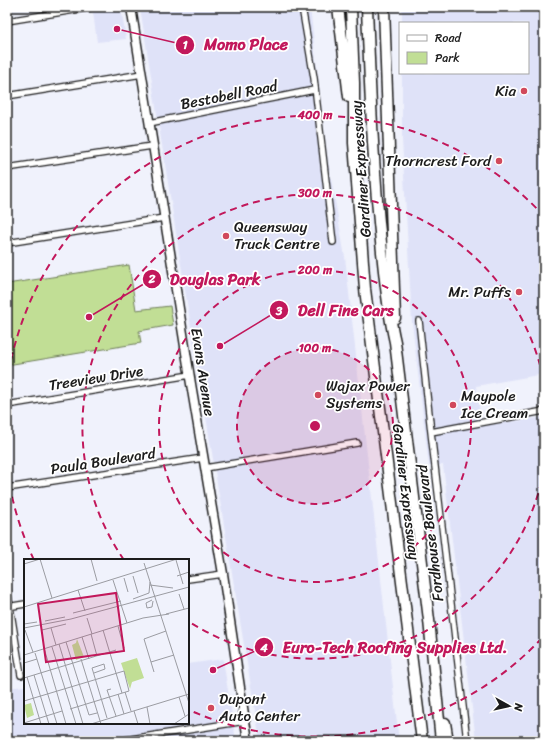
<svg xmlns="http://www.w3.org/2000/svg" width="551" height="748" viewBox="0 0 551 748" font-family="Sriracha,sans-serif">
	<style>
		.built { fill: #dfe2f8 }
		.green { fill: #c1de95; stroke: #6e7d58 }
		.lines { fill: none; stroke-linecap: round; stroke-linejoin: round }
		.street-casing { stroke: #1c1c1c; stroke-width: 8 }
		.secondary-casing { stroke: #1c1c1c; stroke-width: 11 }
		.highway-casing { stroke: #1c1c1c; stroke-width: 13 }
		.street { stroke: #fff; stroke-width: 5.5 }
		.secondary { stroke: #fff; stroke-width: 8 }
		.highway { stroke: #fff; stroke-width: 10 }
		.ring { fill: none; stroke: #c2185b; stroke-width: 2; stroke-dasharray: 7 5 }
		.poi-dot { fill: #d1495b; stroke: #fff; stroke-width: 1.5 }
		.labels { text-anchor: middle; stroke-width: 3.5; stroke-linejoin: round; paint-order: stroke }
		.poi-label { font-size: 15px; fill: #1c1c1c; stroke: #fff; text-anchor: start }
		.street-label { font-size: 15px; fill: #1c1c1c; stroke: #fff }
		.inset-road { fill: none; stroke: #9b9ca2; stroke-width: 1 }
		.view { fill: #c2185b; fill-opacity: 0.15; stroke: #c2185b; stroke-width: 2 }
		.inset-edge { fill: none; stroke: #1c1c1c; stroke-width: 2 }
		.centre { fill: #c2185b; stroke: #fff; stroke-width: 2 }
		.ring-label { font-size: 12px; text-anchor: middle; font-weight: bold; fill: #c2185b; stroke: #fff; stroke-width: 3.5; stroke-linejoin: round; paint-order: stroke }
		.leader { fill: none; stroke: #c2185b; stroke-width: 1.5 }
		.callout-dot { fill: #c2185b; stroke: #fff; stroke-width: 1.5 }
		.mark-label { font-size: 12px; text-anchor: middle; font-weight: bold; fill: #fff }
		.callout-label { font-size: 16px; text-anchor: middle; font-weight: bold; fill: #c2185b; stroke: #fff; stroke-width: 3.5; stroke-linejoin: round; paint-order: stroke }
	</style>
	<rect width="100%" height="100%" fill="#f0f2fc"/>
	<filter id="ink" filterUnits="userSpaceOnUse"><feTurbulence type="fractalNoise" baseFrequency=".025" numOctaves="2"/><feDisplacementMap in="SourceGraphic" scale="8" xChannelSelector="R" yChannelSelector="G"/><feConvolveMatrix kernelMatrix="1 2 1 2 8 2 1 2 1" color-interpolation-filters="sRGB"/></filter>
	<g filter="url(#ink)">
		<path class="built" d="M140,7H310L326,150L345,257L399,741H260L190,321Z
			M402,7H544V374L476,386L482,426L544,417V741H476L443,465L429,466L412,322L402,139V73H528V23H402Z
			M121,8L126,39L97,42L93,12Z
			M223,659L236,741H7V688L25,686V723H188V664Z"/>
		<path class="green" d="M129,265L136,310L170,306L173,325L139,331L141,343L7,365V284Z"/>
		<g class="lines">
			<g class="street-casing">
				<path id="street" d="M302,7L314,78L333,242
					M7,21L93,7
					M7,96L142,74
					M149,123L314,90
					M7,168L152,146
					M7,243L164,218
					M419,321L431,432L467,741
					M7,405L190,375
					M431,432L544,411
					M205,468L357,443
					M7,488L203,458
					M188,579L223,574
					M7,588L21,675
					M7,607L25,604
					M118,741L245,721"/>
			</g>
			<g class="secondary-casing">
				<path id="secondary" d="M131,7L191,384L223,574L248,741"/>
			</g>
			<g class="highway-casing">
				<path id="highway" d="M338,7L349,97
					M351,7L354,83V143L365,289L422,741
					M367,7C370,89 373,170 382,252C385,282 388,312 395,342L429,620L441,741
					M384,7L395,318
					M445,723L448,741"/>
			</g>
			<use href="#street" class="street"/>
			<use href="#secondary" class="secondary"/>
			<use href="#highway" class="highway"/>
		</g>
	</g>
	<circle cx="315" cy="426" r="78" fill="#c2185b" fill-opacity=".12"/>
	<g class="ring">
		<circle cx="315" cy="426" r="78"/>
		<circle cx="315" cy="426" r="156"/>
		<path d="M544 470A233 233 0 0 1 188 621M124 560A233 233 0 1 1 544 382"/>
		<path d="M542 638A311 311 0 0 1 189 710M34 560A311 311 0 0 1 7 469M7 383A311 311 0 0 1 542 214"/>
	</g>
	<g class="poi-dot">
		<circle cx="524" cy="91" r="4"/>
		<circle cx="499" cy="161" r="4"/>
		<circle cx="226" cy="236" r="4"/>
		<circle cx="519" cy="292" r="4"/>
		<circle cx="318" cy="395" r="4"/>
		<circle cx="453" cy="405" r="4"/>
		<circle cx="211" cy="708" r="4"/>
	</g>
	<g class="labels">
		<g class="poi-label">
			<text x="516" y="96" text-anchor="end">Kia</text>
			<text x="491" y="166" text-anchor="end">Thorncrest Ford</text>
			<text x="234" y="232">Queensway<tspan x="234" dy="17">Truck Centre</tspan></text>
			<text x="511" y="297" text-anchor="end">Mr. Puffs</text>
			<text x="326" y="391">Wajax Power<tspan x="326" dy="17">Systems</tspan></text>
			<text x="461" y="401">Maypole<tspan x="461" dy="17">Ice Cream</tspan></text>
			<text x="219" y="704">Dupont<tspan x="219" dy="17">Auto Center</tspan></text>
		</g>
		<g class="street-label">
			<text transform="translate(229 95) rotate(-11)" y="5">Bestobell Road</text>
			<text transform="translate(361 169) rotate(-94)" y="5">Gardiner Expressway</text>
			<text transform="translate(203 372) rotate(81)" y="5">Evans Avenue</text>
			<text transform="translate(96 378) rotate(-9)" y="5">Treeview Drive</text>
			<text transform="translate(103 461) rotate(-9)" y="5">Paula Boulevard</text>
			<text transform="translate(406 492) rotate(83)" y="5">Gardiner Expressway</text>
			<text transform="translate(430 533) rotate(-97)" y="5">Fordhouse Boulevard</text>
		</g>
	</g>
	<g transform="translate(24 559)">
		<rect width="165" height="165" fill="#f0f2fc"/>
		<path d="M53,80L60,98L52,101L48,86L52,84ZM113,99L120,119L108,123L106,130L97,104ZM7,144L10,156L3,159L0,146Z" fill="#c1de95"/>
		<path class="inset-road" d="M16,0L28,39M67,0L73,22M152,1L159,25M120,4L165,144M0,5L16,0M109,17L114,34M153,17L165,13M100,19L104,33M89,21L103,64M126,26L149,29M54,31L61,52M155,35L160,50M109,40L125,34L126,23M128,41L122,44L123,49L128,48L129,42M0,48L153,0M49,54L97,42M142,55L165,49M63,59L68,75M21,62L41,58M0,65L13,63M94,67L100,89M0,69L47,60L165,28M27,69L32,86M1,71L9,93M18,71L42,65M79,71L98,134M67,75L73,97M58,78L65,100M42,83L65,156L73,154M35,85L59,165M28,88L52,165M20,89L42,165M11,94L33,165M0,96L119,59L145,55M57,100L77,165M127,103L150,96M0,104L13,100M130,113L120,80L142,72M70,114L81,110L80,105L68,109L83,159M10,116L25,165M3,118L17,165M0,119L92,91M87,130L83,131L92,157M101,133L107,152M94,135L100,155M155,138L161,157M0,142L100,112L105,132L46,150M123,148L126,165M110,152L114,165M0,164L38,152M67,165L165,135M150,165L165,155"/>
		<path class="view" d="M92,34L100,92L22,103L14,45Z"/>
		<rect width="165" height="165" class="inset-edge"/>
	</g>
	<circle cx="315" cy="426" r="6" class="centre"/>
	<g class="ring-label">
		<text x="315" y="119">400 m</text>
		<text x="315" y="197">300 m</text>
		<text x="315" y="274">200 m</text>
		<text x="315" y="352">100 m</text>
	</g>
	<path class="leader" d="M117 29L185 45M89 317L152 279M220 346L279 310M213 670L264 647"/>
	<g class="callout-dot">
		<circle cx="117" cy="29" r="4"/>
		<circle cx="89" cy="317" r="4"/>
		<circle cx="220" cy="346" r="4"/>
		<circle cx="213" cy="670" r="4"/>
		<circle cx="185" cy="45" r="10"/>
		<circle cx="152" cy="279" r="10"/>
		<circle cx="279" cy="310" r="10"/>
		<circle cx="264" cy="647" r="10"/>
	</g>
	<g class="mark-label">
		<text x="185" y="49">1</text>
		<text x="152" y="283">2</text>
		<text x="279" y="315">3</text>
		<text x="264" y="652">4</text>
	</g>
	<g class="callout-label">
		<text x="246" y="50">Momo Place</text>
		<text x="215" y="285">Douglas Park</text>
		<text x="346" y="316">Dell Fine Cars</text>
		<text x="395" y="653">Euro-Tech Roofing Supplies Ltd.</text>
	</g>
	<rect width="551" height="748" fill="none" stroke="#fff" stroke-width="24"/>
	<rect x="12" y="12" width="527" height="724" fill="none" stroke="#1c1c1c" stroke-width="1.5" filter="url(#ink)"/>
	<rect x="399" y="22" width="130" height="52" fill="#ffffff" stroke="#a4a4a4"/>
	<rect x="407" y="35" width="20" height="6" fill="#ffffff" stroke="#a4a4a4"/>
	<text x="435" y="42" font-size="12" fill="#1c1c1c">Road</text>
	<rect x="407" y="52" width="20" height="12" fill="#c1de95" stroke="#a4a4a4"/>
	<text x="435" y="62" font-size="12" fill="#1c1c1c">Park</text>
	<g transform="translate(509 706) rotate(98)" stroke="#ffffff" stroke-width="3" paint-order="stroke">
	<path d="M0-3L7 15L0 10L-7 15Z" fill="#1c1c1c"/>
	<text y="-6" font-size="11" font-weight="bold" text-anchor="middle" fill="#1c1c1c">N</text>
	</g>
</svg>
